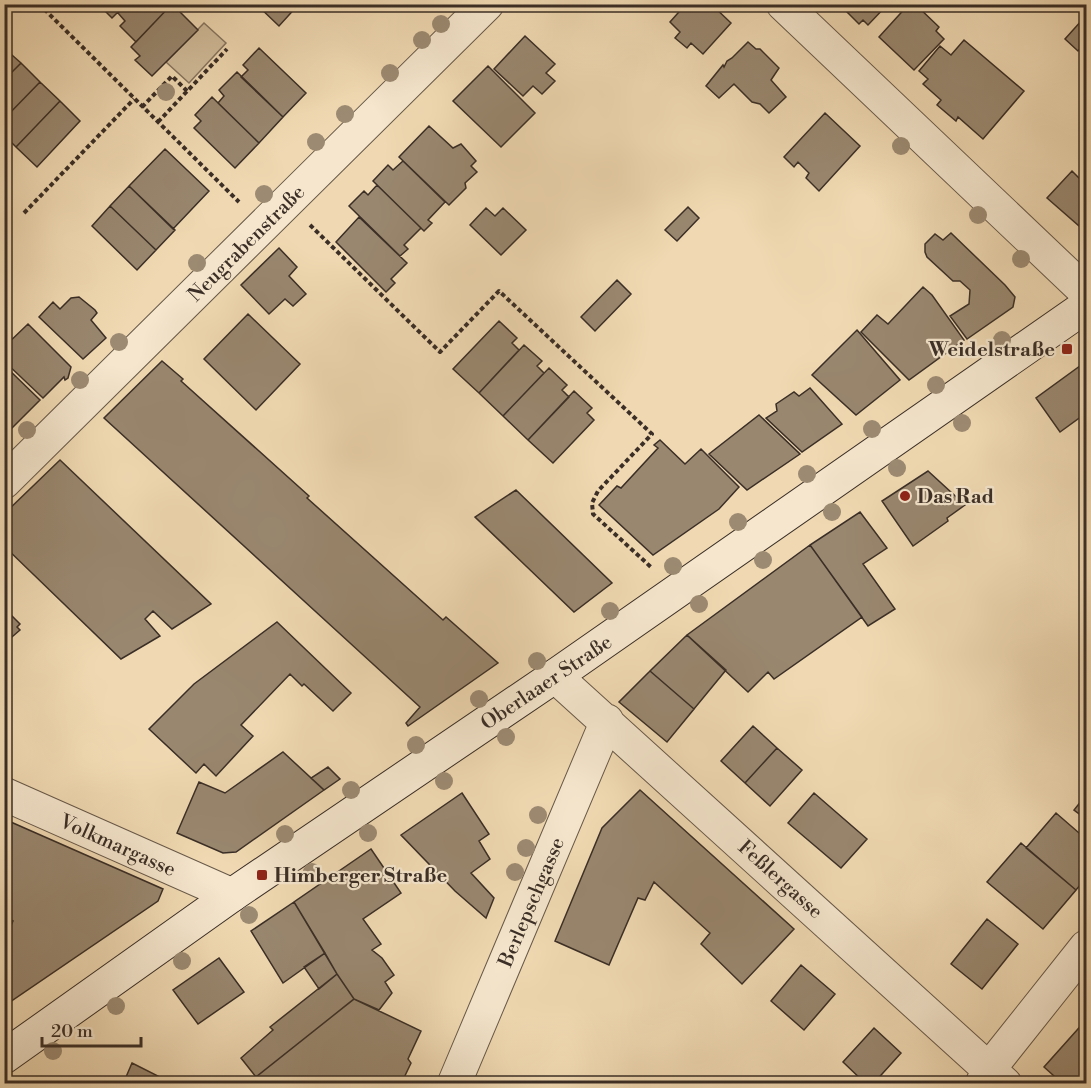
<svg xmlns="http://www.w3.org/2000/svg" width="1091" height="1088" viewBox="0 0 1091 1088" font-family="'Libre Bodoni',serif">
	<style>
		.green { fill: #d1bc9a; stroke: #867560; stroke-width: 1.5 }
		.building { fill: #99876f; stroke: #3a2e26; stroke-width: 1.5 }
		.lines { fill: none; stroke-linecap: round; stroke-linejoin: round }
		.street-casing { stroke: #685949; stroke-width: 35 }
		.secondary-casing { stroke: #3a2e26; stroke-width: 35 }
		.path { stroke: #3a2e26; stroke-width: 4; stroke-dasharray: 4.5 3; stroke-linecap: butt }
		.street { stroke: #f5e6cd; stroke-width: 33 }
		.secondary { stroke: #f5e6cd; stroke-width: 33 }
		.tree { fill: #9c8a72 }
		.poi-dot { fill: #8f2418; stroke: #f5e6cd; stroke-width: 2 }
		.labels { text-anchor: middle; stroke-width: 4.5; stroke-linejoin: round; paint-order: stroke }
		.street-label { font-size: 20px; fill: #3a2e26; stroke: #f5e6cd }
		.poi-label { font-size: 20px; font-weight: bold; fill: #3a2e26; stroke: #f5e6cd; text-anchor: start }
	</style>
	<rect width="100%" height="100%" fill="#f0d9b2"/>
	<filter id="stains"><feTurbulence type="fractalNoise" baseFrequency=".00333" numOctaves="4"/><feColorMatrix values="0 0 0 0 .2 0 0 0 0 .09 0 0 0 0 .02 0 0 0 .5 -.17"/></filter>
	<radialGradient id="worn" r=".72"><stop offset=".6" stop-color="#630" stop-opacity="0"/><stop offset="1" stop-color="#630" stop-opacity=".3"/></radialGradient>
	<path class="green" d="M204,23L226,43L189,83L166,62Z"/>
	<path class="building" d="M98,4H126L112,18Z
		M126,4H172L136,42L120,26L125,21L118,13Z
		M172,4L198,30L152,76L135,60L140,56L131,47Z
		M256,4H299L279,26Z
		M686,4H711L731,23L703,54L691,43L687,48L675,38L680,32L670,22Z
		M839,4H888L868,25L863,20L859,24Z
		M909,4H915L939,27L936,31L944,39L914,70L879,37Z
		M1082,20L1086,24V41L1078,51L1065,39Z
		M525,36L555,64L546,73L555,81L542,94L533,86L523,96L494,69Z
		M964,40L1024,91L983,139L958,117L956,121L937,105L941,100L923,84L928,79L919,71L940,46L951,55Z
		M748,42L756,49H760L779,68L771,80L786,97L769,113L760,104L752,102L734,84L719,98L706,86L723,65L724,67L727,61L732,58Z
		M4,48L21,63L4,80Z
		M259,48L306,93L283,117L241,77L248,70L243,65Z
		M21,63L40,82L4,119V80Z
		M488,66L535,113L501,147L453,101Z
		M237,72L283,117L259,143L218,103L224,96L219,90Z
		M40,82L60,101L16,147L4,135V119Z
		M212,97L259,143L235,168L194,128L201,121L195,115Z
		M60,101L80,121L37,167L16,147Z
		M825,113L860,146L819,191L806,178L809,173L798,162L794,167L784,157Z
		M429,126L453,148L461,144L476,161L471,166L477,172L465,183L466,188L449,205L399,157Z
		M165,149L209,191L173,229L129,186Z
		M403,161L445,202L428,220L432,223L424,231L373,181L388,165L393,170Z
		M1072,171L1086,185V232L1047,198Z
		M377,185L421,228L404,245L408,249L400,256L349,206L364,191L368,195Z
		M129,186L175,230L156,250L110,206Z
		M110,206L156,250L137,270L92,226Z
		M688,207L699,218L677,241L665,230Z
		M486,208L495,216L503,208L526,230L501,255L470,225Z
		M359,217L407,263L391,279L395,283L386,292L336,242Z
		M951,233L1005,285L1015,297L1013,307L967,339L950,316L969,304L970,290L960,281H953L927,257L925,252V244L935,234L943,240Z
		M279,248L297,267L289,276L306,294L293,306L285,299L269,314L241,285Z
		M617,280L631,294L595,331L581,317Z
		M923,287L932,295L964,340L909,380L861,332L877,315L888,324Z
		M79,297L95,310L97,313L91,320L106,338L83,359L39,317L53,302L60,309L71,298Z
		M248,314L300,364L256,410L204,359Z
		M499,321L517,338L512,343L519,350L479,393L453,369Z
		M28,324L71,367L68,378L65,380L64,377L43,398L4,361V347Z
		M857,330L900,380L856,415L812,375Z
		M524,345L542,361L537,366L544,373L503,416L479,393Z
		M162,361L183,379L181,381L309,496L307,498L443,620L446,617L498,663L408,726L406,723L420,707L104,418Z
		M1084,363L1086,366V413L1060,432L1036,398Z
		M4,365L40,400L4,436Z
		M549,368L567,385L562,390L569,397L528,440L503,416Z
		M810,388L842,424L802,452L766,418L777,411L776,404L794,392L799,396Z
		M574,391L592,408L587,413L594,420L553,463L528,440Z
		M759,415L800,454L747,490L709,454Z
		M660,440L685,464L701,449L739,487L719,509L653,555L599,505L617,486L621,488L658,448L654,445Z
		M60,460L211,604L172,629L153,611L145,619L160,636L121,659L4,546V514Z
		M928,471L965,505L947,518L948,521L913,546L882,501Z
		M516,490L612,583L574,612L475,517Z
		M860,512L887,548L863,564L895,609L868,626L810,545Z
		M810,545L862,617L774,679L768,672L748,692L687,635Z
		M4,608L20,624L17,627L20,630L5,643Z
		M277,622L351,693L333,711L304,684L302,686L290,674L241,725L253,736L216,776L204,764L196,773L149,729L194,684Z
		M687,635L726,670L694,709L650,671Z
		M650,671L694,709L667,742L619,702Z
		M753,726L777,748L745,783L721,761Z
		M777,748L802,770L770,806L745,783Z
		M283,752L324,790L236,852L223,853L177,833L199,782L225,793Z
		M328,767L340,779L324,790L311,778Z
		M640,790L794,929L742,984L701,944L710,933L654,882L645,900L638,898L609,965L555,941L602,828Z
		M462,793L489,834L479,841L490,859L471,873L494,898L486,918L455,891L401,835Z
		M814,793L867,839L841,868L788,823Z
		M1086,795V819L1074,810Z
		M1056,813L1086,839V878L1076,890L1026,848Z
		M4,819L163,889L158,901L4,1006V943L13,921L4,917Z
		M1021,843L1076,890L1043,929L987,882Z
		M371,849L401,893L363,919L381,944L372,950L382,958L394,975L385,982L392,993L379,1010L354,999L337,974L294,902Z
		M294,902L325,953L283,983L251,931Z
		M987,919L1018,944L982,989L951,964Z
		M325,953L337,974L319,989L304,967Z
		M219,958L244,992L198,1024L173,990Z
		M801,965L835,994L804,1030L771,1001Z
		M337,974L354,999L256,1077L241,1058L273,1030L270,1027Z
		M354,999L421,1031L408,1059L411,1063L401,1084H254L256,1077Z
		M1086,1020V1084H1063L1044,1067Z
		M874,1028L901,1053L873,1084H866L843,1062Z
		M132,1063L160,1077L157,1084H123Z"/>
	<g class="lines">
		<g class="street-casing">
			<path id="street" d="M783,4L1086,292
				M4,482L487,4
				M555,676L1005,1084
				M4,794L232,895
				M454,1084L607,721
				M982,1084L989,1069L1086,947"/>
		</g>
		<g class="secondary-casing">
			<path id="secondary" d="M4,1057L232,895L555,676L1086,306"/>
		</g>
		<path class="path" d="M39,4L239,202
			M142,107L172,76L187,91
			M158,122L227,49
			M24,213L134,99
			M310,225L440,352L499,291L652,434L598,491L592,503L593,514L652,568
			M4,236L8,239"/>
		<use href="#street" class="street"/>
		<use href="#secondary" class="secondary"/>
	</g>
	<g class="tree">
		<circle cx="441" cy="24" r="9"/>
		<circle cx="422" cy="40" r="9"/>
		<circle cx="390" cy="73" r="9"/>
		<circle cx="166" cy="92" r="9"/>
		<circle cx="345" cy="114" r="9"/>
		<circle cx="316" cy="142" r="9"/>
		<circle cx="901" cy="146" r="9"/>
		<circle cx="264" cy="194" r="9"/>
		<circle cx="978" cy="215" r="9"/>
		<circle cx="1021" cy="259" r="9"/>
		<circle cx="197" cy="263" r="9"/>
		<circle cx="1002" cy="340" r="9"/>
		<circle cx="119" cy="342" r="9"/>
		<circle cx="80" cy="380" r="9"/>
		<circle cx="936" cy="385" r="9"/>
		<circle cx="962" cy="423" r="9"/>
		<circle cx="872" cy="429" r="9"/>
		<circle cx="27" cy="430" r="9"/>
		<circle cx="897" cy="468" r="9"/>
		<circle cx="807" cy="474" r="9"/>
		<circle cx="832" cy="512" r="9"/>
		<circle cx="738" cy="522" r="9"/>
		<circle cx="763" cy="560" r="9"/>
		<circle cx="673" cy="566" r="9"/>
		<circle cx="699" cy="604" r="9"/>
		<circle cx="610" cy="611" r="9"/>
		<circle cx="537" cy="661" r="9"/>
		<circle cx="479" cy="699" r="9"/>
		<circle cx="506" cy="737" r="9"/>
		<circle cx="416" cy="745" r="9"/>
		<circle cx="444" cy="781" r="9"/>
		<circle cx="351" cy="790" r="9"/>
		<circle cx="538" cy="815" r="9"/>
		<circle cx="368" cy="833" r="9"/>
		<circle cx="285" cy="834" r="9"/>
		<circle cx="526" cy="848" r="9"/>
		<circle cx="312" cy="872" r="9"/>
		<circle cx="515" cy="872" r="9"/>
		<circle cx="249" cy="915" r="9"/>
		<circle cx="182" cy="961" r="9"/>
		<circle cx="116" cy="1006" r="9"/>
		<circle cx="53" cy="1051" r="9"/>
	</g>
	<g class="poi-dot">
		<rect x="1061" y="343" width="12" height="12" rx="3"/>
		<circle cx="905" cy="496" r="6"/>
		<rect x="256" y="869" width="12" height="12" rx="3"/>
	</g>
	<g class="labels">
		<g class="street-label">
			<text transform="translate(246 243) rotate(-45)" y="7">Neugrabenstraße</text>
			<text transform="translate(546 682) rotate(-34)" y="7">Oberlaaer Straße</text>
			<text transform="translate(118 845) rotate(24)" y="7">Volkmargasse</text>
			<text transform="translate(781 879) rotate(42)" y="7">Feßlergasse</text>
			<text transform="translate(531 902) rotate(-67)" y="7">Berlepschgasse</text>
		</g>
		<g class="poi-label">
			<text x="1055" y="356" text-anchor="end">Weidelstraße</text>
			<text x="917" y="503">Das Rad</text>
			<text x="274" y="882">Himberger Straße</text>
		</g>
	</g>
	<rect width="1091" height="1088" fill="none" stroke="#f0d9b2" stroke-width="24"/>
	<rect x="6" y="6" width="1079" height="1076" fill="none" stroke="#3a2e26" stroke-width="3"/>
	<rect x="12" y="12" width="1067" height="1064" fill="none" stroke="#3a2e26" stroke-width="1.5"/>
	<path d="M42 1037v9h99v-9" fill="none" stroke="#3a2e26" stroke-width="3"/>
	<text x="51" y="1037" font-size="18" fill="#3a2e26" stroke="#f5e6cd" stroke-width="4.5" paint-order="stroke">20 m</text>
	<rect width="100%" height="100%" filter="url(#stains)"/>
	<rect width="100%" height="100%" fill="url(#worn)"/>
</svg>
